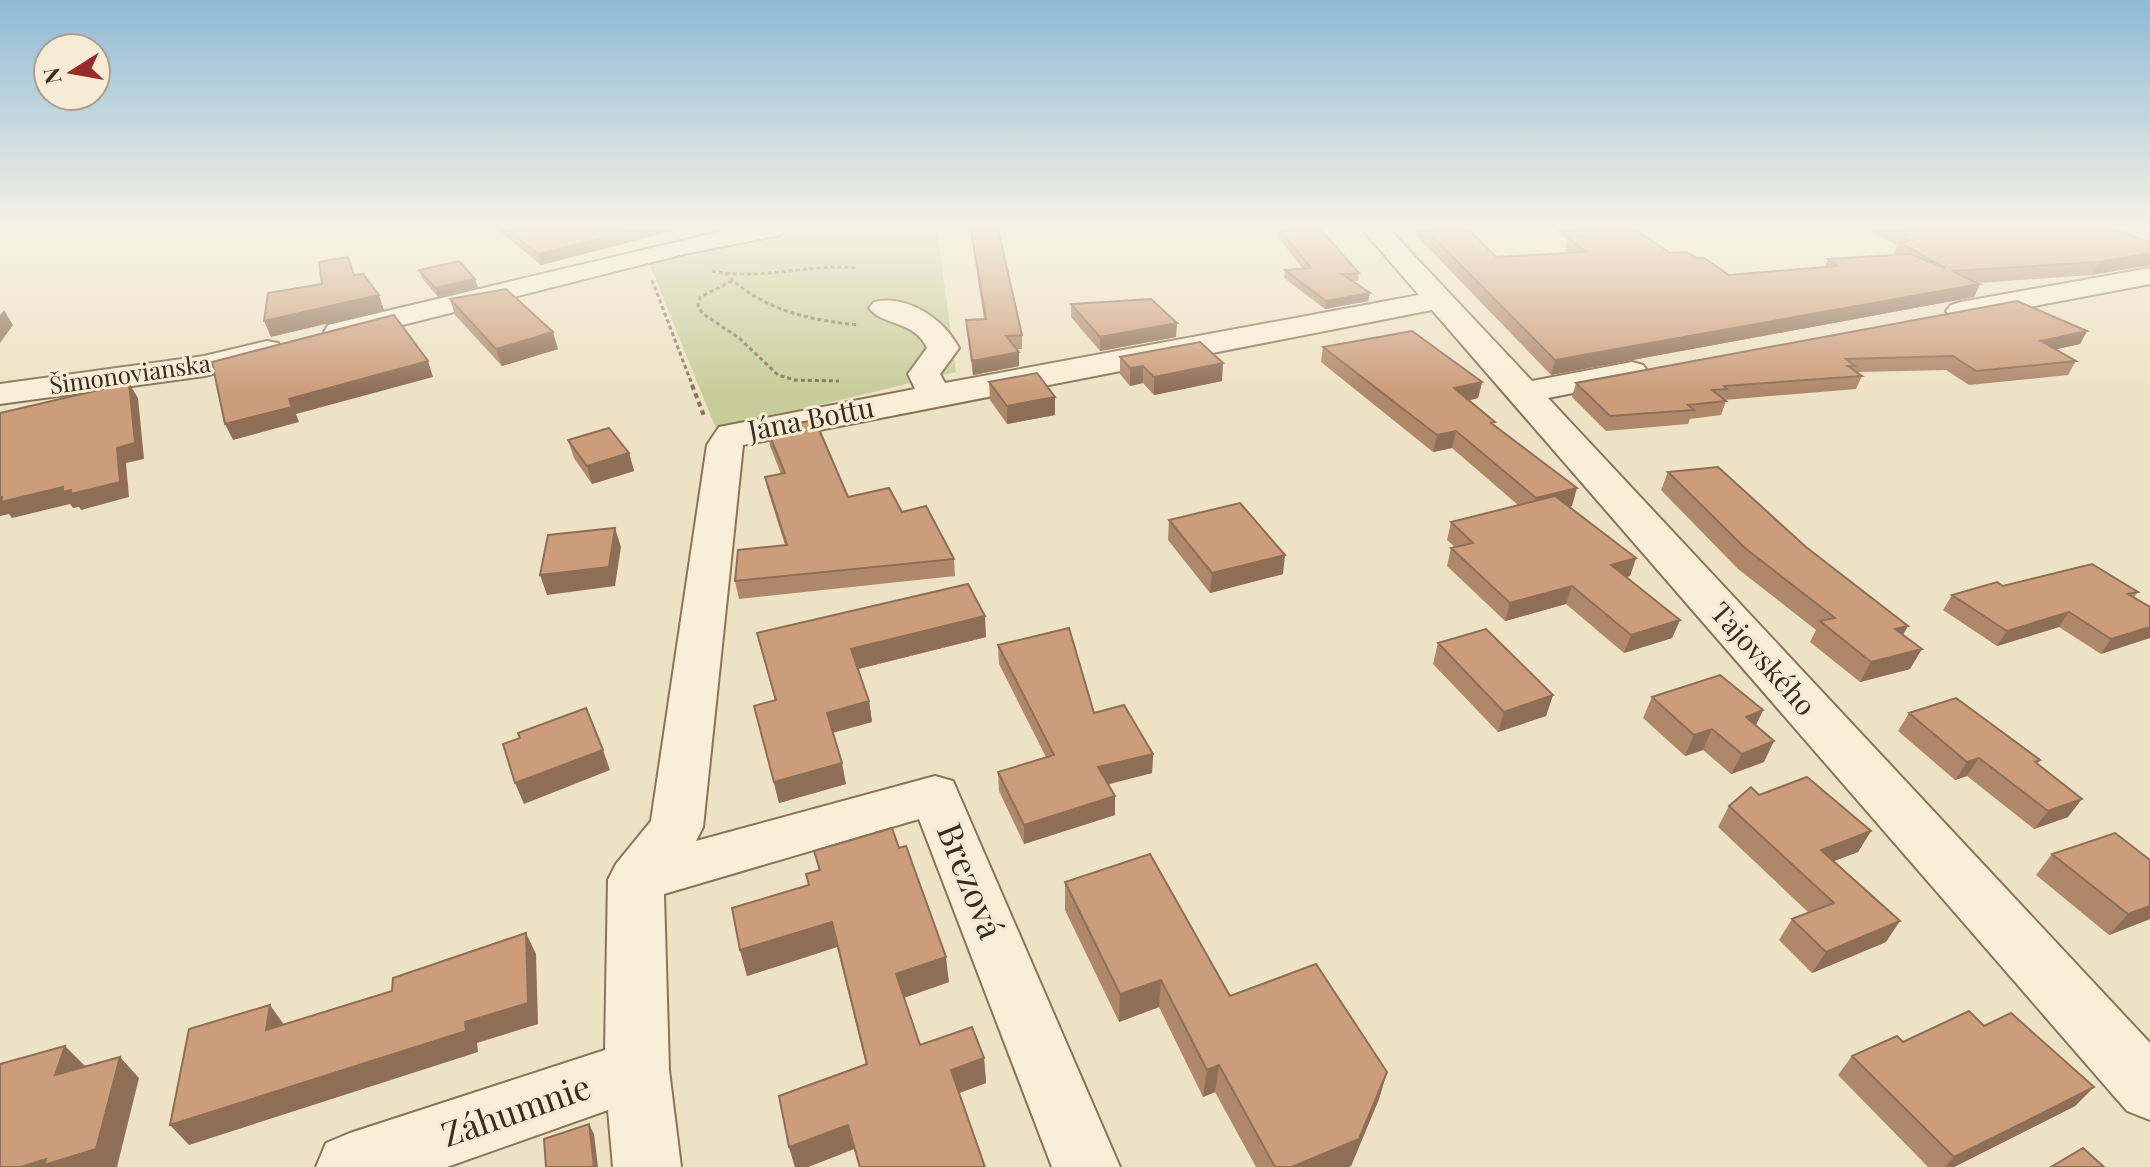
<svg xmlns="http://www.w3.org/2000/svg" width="2150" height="1167" viewBox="0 0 2150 1167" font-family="'Playfair Display',serif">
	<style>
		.green { fill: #c7cd99 }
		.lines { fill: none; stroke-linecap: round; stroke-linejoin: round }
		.minor-casing { stroke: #89745b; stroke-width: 4 }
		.path-far1 { stroke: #89745b; stroke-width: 3; stroke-dasharray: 4 3; stroke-linecap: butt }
		.path { stroke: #89745b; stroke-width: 4; stroke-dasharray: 5 4; stroke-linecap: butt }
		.minor { fill: #f9efd8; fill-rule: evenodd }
		.wall { fill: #af876a }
		.shaded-wall { fill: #8f6e56 }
		.building { fill: #cc9d7b; stroke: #8f6e56; stroke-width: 2 }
		.labels { text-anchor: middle; stroke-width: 6; stroke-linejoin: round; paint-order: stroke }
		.far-street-label { font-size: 24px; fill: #392c1f; stroke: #f6ecd5 }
		.street-label { font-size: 28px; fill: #392c1f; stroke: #f6ecd5 }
		.near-street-label { font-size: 34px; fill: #392c1f; stroke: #f6ecd5 }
	</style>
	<rect width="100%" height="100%" fill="#eee2c5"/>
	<path class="green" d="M809,229H937L956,372L723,428L715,426L649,263L744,239Z"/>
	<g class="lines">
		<g class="minor-casing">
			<path id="minor" d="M731,229H784L780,235L684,254L339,341L328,339L324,332L328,325Z
				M1362,229H1389L1532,381L1632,362L1643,365L1648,372L1643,379L1548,398L2150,1043V1120L2127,1111L1432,310L743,445L703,827L696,841L935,776L953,781L1120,1167H1052L919,819L664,894L669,1070L681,1167H613L608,1110L447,1167H316L326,1143L350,1133L605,1050L608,880L616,864L651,821L707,445L719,427L915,389L908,374L927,348C915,320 882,326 869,308L874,302C907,294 944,319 959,348L940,374L945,383L1419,295Z
				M2150,268V284L1961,320L1951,317L1946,311L1951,305L1961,302Z
				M267,341L278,343L283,350L278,357L205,376L0,404V384L204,356Z"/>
		</g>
		<path class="path-far1" d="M712,271C761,281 809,263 858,268
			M725,273C762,310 808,320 859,325
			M652,280L693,387
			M732,281L700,297L698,305L702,313L739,338L778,375L795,380L839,381"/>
		<path class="path" d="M692,385L704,416"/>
		<use href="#minor" class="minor"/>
	</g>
	<path class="wall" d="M497,229H679L541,265Z
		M970,229H998L1022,335V349H1016L1019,352V366L973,375L966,320L984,319Z
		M1416,229H1468L1496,257L1568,253L1565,250L1567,239L1554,229H1635L1670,253L1696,258L1729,275L1825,267L1828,259L1893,255L1897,245L1867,229H2116L2150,242V265L2091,275L1978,283L1980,284L1974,297L1551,375L1415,234Z
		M1280,230L1359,273L1358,281H1353L1370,293L1368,301L1325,309L1284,278L1285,270L1303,269L1279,238Z
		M419,270L478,287L438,297L422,278Z
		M450,299L558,349L502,366L455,315Z
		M1071,304L1176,337L1100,351L1071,317Z
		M2087,331L2080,344L2056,349L2076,361L2068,375L1969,385L1946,370L1857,372L1862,376L1856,389L1724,400L1726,401L1721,415L1690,419L1688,424L1606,431L1572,397L1576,383Z
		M1323,347L1482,382L1478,398L1469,400L1572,506L1569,507L1636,558L1630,576L1626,577L1680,620L1672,638L1624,653L1566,604L1505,621L1447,566L1451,548L1455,547L1447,540L1451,522L1518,505L1452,448L1433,452L1321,362Z
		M1120,357L1222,381L1154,395L1143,383L1130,386L1120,374Z
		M989,382L1055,397V415L1007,424L990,400Z
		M767,429L848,497L902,512L954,559L955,576L739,599L735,581L785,545L769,494L765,477L781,474L770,446Z
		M568,440L629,453L634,471L592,484L574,458Z
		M1668,472L1903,635L1910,669L1860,682L1810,642L1816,630L1738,569L1661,490Z
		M1169,520L1283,574L1210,593L1168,540Z
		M2003,586L2138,592L2134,597L2150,607L2101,654L2059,627L1997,646L1943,610L1952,595Z
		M757,633L986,637L858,669L869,701L872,722L833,733L846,784L779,803L754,706L775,701Z
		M1438,643L1553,695L1546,716L1498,732L1433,664Z
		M998,645L1153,754L1152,773L1108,784L1115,815L1024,844L999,791L998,772L1046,757L999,664Z
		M1652,697L1763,710L1756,725L1764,762L1731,774L1703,750L1685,756L1643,718Z
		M1909,713L2040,760L2037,764L2068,817L2034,829L1967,776L1955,780L1898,731Z
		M1759,795L1871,831L1858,852L1833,861L1886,942L1812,973L1779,940L1792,919L1809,913L1718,827L1729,806Z
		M814,851L949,982L904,998L920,1045L984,1058L986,1083L959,1093L985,1167H859L854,1149L808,1167H795L789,1147L866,1065L837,947L747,976L740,950L808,885L819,871Z
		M2052,854L2150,919L2109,935L2036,875Z
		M1065,882L1230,996L1387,1072L1379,1099L1351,1166L1348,1167H1256L1215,1092L1203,1097L1159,1007L1119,1022L1065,910Z
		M1984,1026L2094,1087L2075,1106L1954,1167H1928L1838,1075L1852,1056L1903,1042Z"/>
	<path class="shaded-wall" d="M638,229H679L541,265L538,254Z
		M2150,253V265L2091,275L2099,262Z
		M475,279L478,287L438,297L435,288Z
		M1980,284L1974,297L1551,375L1555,360Z
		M1370,293L1368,301L1325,309L1326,301Z
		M379,295L384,310L271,337L264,321Z
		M4,310L13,325L0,343V315Z
		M1177,323L1176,337L1100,351V337Z
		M2087,331L2080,344L2034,354L2041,341Z
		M553,332L558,349L502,366L496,349Z
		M1019,352V366L973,375L972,361Z
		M428,361L433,377L296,414L299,422L233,440L225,424L289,399Z
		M1223,363L1222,381L1154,395V377Z
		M1143,366V383L1130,386V368Z
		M1482,382L1478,398L1451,405L1454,388Z
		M129,383L138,398L144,459L126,463L129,497L81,510L79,507L73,508L70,504L12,518L9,514L0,516V497L63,487L117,448Z
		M1055,397V415L1007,424V406Z
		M1456,431L1452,448L1433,452L1437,435Z
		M629,453L634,471L592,484L587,466Z
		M1577,488L1572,506L1531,516L1536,498Z
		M615,528L621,547L615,586L547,595L540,575Z
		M1285,555L1283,574L1210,593L1212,573Z
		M1636,558L1630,576L1605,583L1611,565Z
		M1572,586L1566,604L1505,621L1510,603Z
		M2069,612L2059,627L1997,646L2007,631Z
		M985,616L986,637L854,670L851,649Z
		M1680,620L1672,638L1624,653L1631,635Z
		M1908,626L1897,646L1895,629Z
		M2150,627V638L2101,654L2111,639Z
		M1922,649L1910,669L1860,682L1871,662Z
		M1553,695L1546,716L1498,732L1504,712Z
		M869,701L872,722L830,733L827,713Z
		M1763,710L1753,731L1746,717Z
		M1712,729L1703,750L1685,756L1694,735Z
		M1774,741L1764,762L1731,774L1742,754Z
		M603,750L610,770L524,804L515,783Z
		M1153,754L1152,773L1098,787V767Z
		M1979,758L1967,776L1955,780L1967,762Z
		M842,763L846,784L779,803L774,782Z
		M1115,796V815L1024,844V825Z
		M2082,799L2068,817L2034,829L2048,811Z
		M1871,831L1858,852L1808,871L1821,850Z
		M2150,906V919L2109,935L2128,914Z
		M1900,921L1886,942L1812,973L1826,952Z
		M832,922L837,947L747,976L740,950Z
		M526,933L536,954L538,1024L477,1043L478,1052L189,1145L170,1125L465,1022Z
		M946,957L949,982L900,999L896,974Z
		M1161,980L1159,1007L1119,1022L1120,994Z
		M270,1005L285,1026L266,1030Z
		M65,1046L85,1066L55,1075Z
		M120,1057L139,1078L117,1167H21Z
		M984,1058L986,1083L954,1095L951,1070Z
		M1219,1065L1215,1092L1203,1097L1207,1070Z
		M1387,1072L1379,1099L1351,1166L1348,1167H1292Z
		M2094,1087L2075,1106L1954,1167H1945L1954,1157Z
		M589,1124L594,1134L598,1167H590Z
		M848,1125L854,1149L808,1167H795L789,1147Z"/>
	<path class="building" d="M506,229H638L538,254Z
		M971,229H998L1022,335L1006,336L1019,352L972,361L966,320L986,319Z
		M1296,229H1320L1359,273L1342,274L1370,293L1326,301L1285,270L1311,268L1280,230Z
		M1425,229H1468L1496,257L1586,252L1568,237L1583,236L1574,229H1635L1670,253L1687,252L1696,258H1704L1729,275L1838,266L1828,259L1911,254L1945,268L1899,242L1913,241L1902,236L1908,235L1896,229H2114L2150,242V253L2099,262L1952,271L1980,284L1555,360Z
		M348,257L354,275L363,274L379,295L264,321L268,293L322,284L319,262Z
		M459,261L475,279L435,288L419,270Z
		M506,289L553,332L496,349L450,299Z
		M1151,299L1177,323L1100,337L1071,304Z
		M2017,301L2087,331L2041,341L2076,361L1976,371L1953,356L1846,359L1855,366H1848L1862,376L1724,386L1727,389L1712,390L1726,401L1688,405L1694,410L1610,416L1576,383Z
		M394,315L428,361L289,399L292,407L225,424L212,362Z
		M1412,331L1482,382L1454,388L1495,422L1491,423L1577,488L1536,498L1456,431L1437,435L1323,347Z
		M1200,342L1223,363L1154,377L1143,366L1130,368L1120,357Z
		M1037,373L1055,397L1007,406L989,382Z
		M129,383L135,443L117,448L120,482L71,494V490L63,492V487L1,502L2,497H0V413Z
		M815,420L848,497L889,488L902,512L926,506L954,559L735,581L738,550L787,545L765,477L785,473L767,429Z
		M609,428L629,453L587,466L568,440Z
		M1718,467L1806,547L1908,626L1895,629L1922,649L1871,662L1820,621L1835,618L1746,549L1668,472Z
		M1555,496L1636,558L1611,565L1680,620L1631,635L1572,586L1510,603L1451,548L1473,543L1451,522Z
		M1240,503L1285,555L1212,573L1169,520Z
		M615,528L609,567L540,575L548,535Z
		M2092,564L2138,592L2128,594L2150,607V627L2111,639L2069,612L2007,631L1952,595L1997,582L2003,586Z
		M968,584L985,616L851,649L869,701L827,713L842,763L774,782L754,706L776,700L757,633Z
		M1069,628L1094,713L1124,705L1153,754L1098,767L1115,796L1024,825L998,772L1054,755L998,645Z
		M1486,629L1553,695L1504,712L1438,643Z
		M1720,675L1763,710L1746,717L1774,741L1742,754L1712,729L1694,735L1652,697Z
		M1956,698L2040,760L2035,762L2082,799L2048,811L1979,758L1967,762L1909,713Z
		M586,708L603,750L515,783L503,744L520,738L518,733Z
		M1807,777L1871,831L1821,850L1900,921L1826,952L1792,919L1834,903L1729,806L1751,787L1759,795Z
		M892,828L899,848L906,846L946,957L896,974L920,1045L972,1027L984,1058L951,1070L985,1167H860L848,1125L789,1147L779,1096L867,1064L832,922L740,950L732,908L809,885L806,874L820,870L814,851Z
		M2115,833L2150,860V906L2128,914L2052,854Z
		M1150,854L1230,996L1316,964L1387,1072L1359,1139L1292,1167H1275L1219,1065L1207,1070L1161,980L1120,994L1065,882Z
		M526,933L528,1003L465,1022L466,1031L170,1125L189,1029L270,1005L266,1030L392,991L393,978Z
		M1969,1011L1984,1026L2011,1013L2094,1087L1954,1157L1852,1056L1897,1036L1903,1042Z
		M65,1046L55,1075L120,1057L96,1149L44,1165L46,1159L21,1167H0V1064Z
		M589,1124L594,1166L590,1167H546L544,1139Z
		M2083,1148L2104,1167H2051Z"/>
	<linearGradient id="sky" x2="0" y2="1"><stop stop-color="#8ebad6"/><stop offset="0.58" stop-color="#f7f2e5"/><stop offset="1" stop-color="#f7f2e5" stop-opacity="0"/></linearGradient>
	<rect width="2150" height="392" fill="url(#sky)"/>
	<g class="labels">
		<g class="far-street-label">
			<text transform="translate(130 375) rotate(-8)" y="8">Šimonovianska</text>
		</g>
		<g class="street-label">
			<text transform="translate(811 419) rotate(-11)" y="10">Jána Bottu</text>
			<text transform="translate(1763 659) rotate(48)" y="10">Tajovského</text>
		</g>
		<g class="near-street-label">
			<text transform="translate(970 881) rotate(68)" y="12">Brezová</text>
			<text transform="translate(516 1111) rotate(-19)" y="12">Záhumnie</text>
		</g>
	</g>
	<g transform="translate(72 72) rotate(259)"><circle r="38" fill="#f6ecd5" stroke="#aa9f8c" stroke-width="2"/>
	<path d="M0-6L14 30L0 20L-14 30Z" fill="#982b2c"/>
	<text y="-12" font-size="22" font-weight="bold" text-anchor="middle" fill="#392c1f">N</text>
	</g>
</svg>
